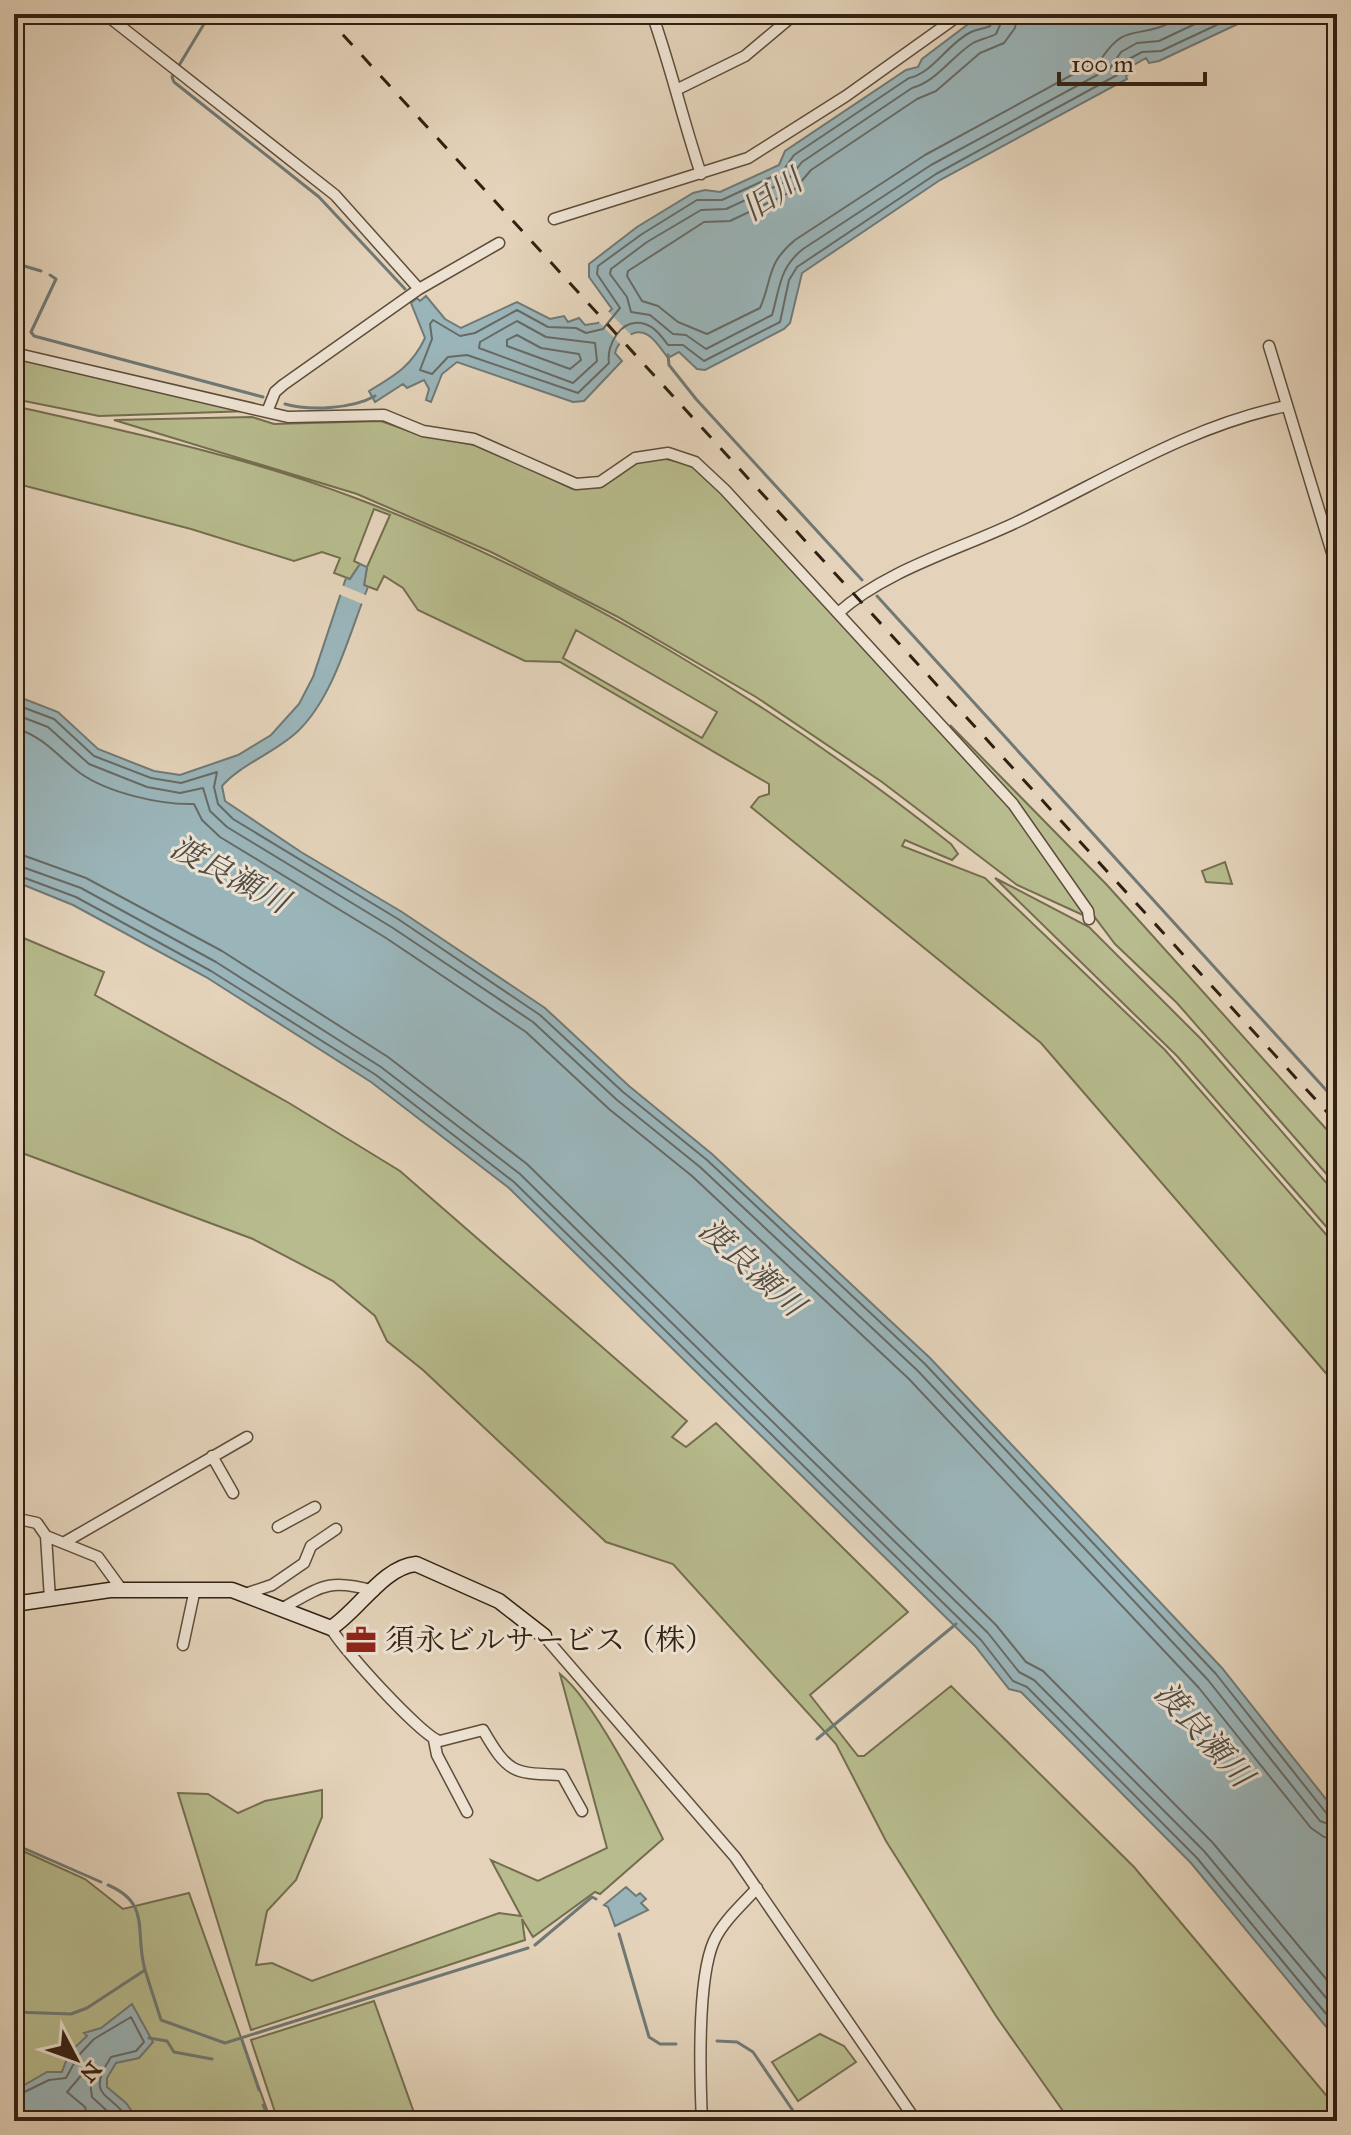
<svg xmlns="http://www.w3.org/2000/svg" width="1351" height="2135" viewBox="0 0 1351 2135" font-family="'IM FELL Great Primer','Noto Serif JP',serif">
	<style>
		.green { fill: #b7bb8d; stroke: #746e4f; stroke-width: 2; fill-rule: evenodd }
		.water { fill: #9ab5ba; stroke: #707976; stroke-width: 2 }
		.pier { fill: #e4d3ba }
		.lines { fill: none; stroke-linecap: round; stroke-linejoin: round }
		.shore { stroke: #666a66; stroke-width: 2 }
		.stream { stroke: #707976; stroke-width: 3 }
		.street-casing { stroke: #5e4d3b; stroke-width: 13 }
		.secondary-casing { stroke: #312011; stroke-width: 17 }
		.street { stroke: #ede2d2; stroke-width: 10 }
		.secondary { stroke: #ede2d2; stroke-width: 14 }
		.rail { stroke: #312011; stroke-width: 3; stroke-dasharray: 14 14; stroke-linecap: butt }
		.labels { text-anchor: middle; stroke-width: 6; stroke-linejoin: round; paint-order: stroke }
		.poi-label { font-size: 30px; fill: #312011; stroke: #ede2d2; text-anchor: start }
		.water-label { font-size: 32px; font-style: italic; fill: #504d44; stroke: #ede2d2 }
	</style>
	<rect width="100%" height="100%" fill="#e4d3ba"/>
	<filter id="stains"><feTurbulence type="fractalNoise" baseFrequency=".0025" numOctaves="4"/><feColorMatrix values="0 0 0 0 .2 0 0 0 0 .09 0 0 0 0 .02 0 0 0 .5 -.17"/></filter>
	<radialGradient id="worn" r=".72"><stop offset=".6" stop-color="#630" stop-opacity="0"/><stop offset="1" stop-color="#630" stop-opacity=".3"/></radialGradient>
	<path class="green" d="M14,356L251,411L99,416L14,399Z
		M14,406C129,432 248,457 358,499C571,581 772,702 951,844L958,854L952,860L905,840L902,846L985,878L1165,1050L1337,1247V1386L1041,1043L751,807L759,797L769,794V784L560,662L525,661L418,610L403,588L384,576L377,590L364,585L367,567L390,515L374,509L354,561L360,564L350,579L334,573L340,558L322,552L294,561L191,529L14,483ZM576,630L717,712L702,738L563,658Z
		M252,417L274,424L381,421L420,435L481,446L573,489L602,487L640,461L661,458L689,464L711,482L1014,812L1085,916L1017,885L882,782L756,697L616,616L491,552L357,494L114,420Z
		M950,725L1107,885L1337,1141V1186L1177,1003L1115,944Z
		M1225,862L1232,884L1206,882L1202,871Z
		M995,878L1089,927L1202,1040L1337,1195V1239L1177,1056Z
		M14,934L104,972L95,995L289,1103L400,1171L687,1421L672,1437L686,1447L716,1423L908,1612L810,1695L858,1756H864L951,1686L1134,1867L1337,2108V2121H1070L996,2016L886,1841L836,1744L673,1564L606,1542L423,1370L387,1341L375,1316L333,1281L253,1239L14,1150Z
		M560,1674C595,1702 642,1797 663,1839L600,1894L595,1892L533,1937L522,1919L525,1940L251,2030L178,1793L208,1794L238,1813L265,1801L322,1790V1817L296,1880L267,1911L256,1965L272,1963L312,1981L499,1913L521,1916L491,1860L538,1881L607,1848Z
		M14,1847L85,1879L123,1909L189,1893L271,2121H14Z
		M374,2001L417,2121H278L251,2040Z
		M820,2034L844,2046L856,2062L798,2101L772,2062Z"/>
	<path class="water" d="M989,14H1277L1242,22L1159,61L1149,63L1146,58L1132,66L1134,71L1126,76L1127,79L940,180L802,273L790,323L784,329L705,370L697,369L679,352L668,358C657,343 645,322 626,338C620,343 617,345 615,353L622,361L584,401L573,402L457,362L442,374L431,402L426,400L429,389L424,380L407,388L403,384L375,402L369,391C394,376 412,366 425,338L411,303L417,298L420,301L426,296L445,319L461,328L517,302L550,319L564,316L568,322L579,318L585,325L598,323L612,309L589,277V264L637,227L693,193L705,190L720,192L779,165L785,151L906,70L918,67L922,59L971,22L985,20Z
		M360,564L367,567L364,585L368,587C349,634 334,697 297,732C273,754 241,764 222,786L225,801L301,852L402,912L545,1008L629,1086L712,1154L930,1358L1222,1668L1337,1813V2040L1191,1863L1021,1692L1009,1689L975,1646L509,1188L371,1082L206,977L73,905L14,881V695L58,712L98,749L154,771L180,775L238,755L271,735L299,704L313,677L346,578L350,579Z
		M626,1887L636,1896L640,1893L646,1899L641,1903L648,1910L615,1926L608,1907L604,1905Z
		M132,2004L153,2042L139,2058L116,2063L107,2078V2087L126,2103L139,2121H85L61,2111L44,2121H14V2091L47,2072H62L69,2053L87,2036L84,2033L101,2028Z"/>
	<path class="pier" d="M607,310L633,337L622,346L597,320Z
		M339,584L368,596L365,605L336,593Z"/>
	<g class="lines">
		<path class="shore" d="M995,14L990,26C984,29 977,29 971,32C948,43 933,73 909,78L794,155L782,172L722,200H697L642,234L598,266L597,274L620,308L603,329L586,333L576,328L548,327L517,310L475,333L460,336L433,320L430,324L432,339L420,370L432,374L448,357L467,355L578,393L609,363C606,345 621,317 645,324C655,327 662,337 668,345H683L704,361L780,322L789,280L797,267L936,174L1117,75L1127,60L1142,52L1161,51L1240,14
			M1005,14L996,34C989,38 980,39 973,43C952,56 936,82 912,88L802,162L787,181L726,209L701,210L647,242L611,269L610,274L627,297L631,312L650,315L673,334L686,335L706,349L772,315C780,288 779,268 803,249L931,165L1110,68L1121,52L1137,43L1159,41L1216,14
			M1017,14L1015,28L1004,43L980,53L936,91L917,99L811,170L793,191L730,221L704,222L628,271L627,276L642,301L658,306L678,322L707,334L760,308C773,278 766,264 795,240L925,155L1101,59C1122,29 1128,36 1157,28C1168,25 1178,19 1188,14
			M517,321L546,337L595,343L597,361L573,383L479,348L480,342Z
			M517,335L541,348L579,354L581,360L570,369L507,346V340Z
			M14,704L54,719L94,756L151,778L181,783L217,772L214,787L218,804L233,819L398,919L540,1015L623,1092L707,1160L925,1364L1216,1674L1327,1814L1337,1817
			M14,714L48,727L89,764L147,787L180,793L203,788L210,811L227,827L393,928L533,1022L617,1100L700,1167L918,1371L1208,1680L1320,1821L1337,1827
			M14,727C50,741 52,752 80,773C108,793 161,805 194,804L202,820L220,837L386,938L526,1032L609,1109L692,1176L909,1379L1199,1688L1311,1828L1324,1837L1337,1839
			M14,852L86,878L222,951L388,1057L527,1164L996,1625L1026,1662L1043,1671L1213,1843L1337,1992
			M14,864L81,888L216,962L381,1067L520,1174L988,1633L1019,1672L1034,1680L1204,1851L1337,2011
			M14,874L76,897L211,971L376,1075L514,1182L981,1640L1013,1681L1027,1687L1197,1858L1337,2027
			M14,2097L49,2080L66,2078L78,2056L94,2039L131,2017L144,2042L136,2051L111,2057C84,2099 111,2091 130,2121
			M89,2121L85,2107L67,2092L85,2071L89,2074L92,2097L118,2121"/>
		<path class="stream" d="M210,14L172,77L174,82L319,197L405,289
			M14,263L41,271
			M50,275L56,279L31,332L34,336L263,397
			M668,355L669,365L696,399L862,580
			M285,404C309,411 352,409 375,396
			M877,596L1337,1102
			M817,1739L956,1624
			M14,1844L101,1882
			M108,1885C152,1904 134,1931 145,1970
			M619,1934L649,2037L660,2044H676
			M535,1945L592,1897L596,1899
			M14,2012L71,2014L87,2008L145,1970L161,2020L225,2043L528,1948
			M149,2038L167,2041L174,2052L212,2059
			M242,2040L259,2090
			M717,2041L737,2042L753,2052L800,2121
			M263,2105L270,2121"/>
		<g class="street-casing">
			<path id="street" d="M105,14L335,195L419,289
				M652,14C671,67 683,121 701,174
				M678,89L745,56L795,14
				M554,219L748,158L846,96L961,14
				M1269,346L1337,569
				M14,353L288,417L384,415L423,431L474,439L576,484L600,482L635,458L668,453L695,462L725,490L1013,804L1088,911L1089,919
				M267,412L275,392L283,385L419,289L499,243
				M838,613C886,570 958,550 1017,522C1107,479 1187,427 1286,406
				M212,1456L233,1493
				M14,1518L37,1523L46,1536L50,1599
				M278,1527L315,1507
				M46,1536L98,1557L122,1590
				M65,1542L247,1437
				M248,1593L272,1585L304,1563L311,1546L336,1529
				M283,1608C322,1586 329,1578 374,1591
				M331,1628C339,1645 423,1738 440,1741L483,1730C509,1775 514,1773 562,1775L582,1811
				M544,1636L735,1857L916,2121
				M183,1645L195,1589
				M434,1740L437,1755L467,1812
				M702,2121C700,2078 697,1979 714,1941C723,1921 743,1904 757,1888"/>
		</g>
		<g class="secondary-casing">
			<path id="secondary" d="M14,1604L110,1590H232L331,1628C358,1611 383,1567 416,1564L499,1601L544,1636"/>
		</g>
		<use href="#street" class="street"/>
		<use href="#secondary" class="secondary"/>
		<path class="rail" d="M324,14L1337,1123"/>
	</g>
	<defs>
		<g id="office-bare" transform="scale(2.4)"><path d="M-6-3h4V-5.5h4V-3h4V5H-6ZM-1-4.5V-3h2v-1.5ZM-6 0V1H6V0Z" fill="#8f2418" stroke="#ede2d2" stroke-width="2.5" paint-order="stroke"/></g>
	</defs>
	<g fill-rule="evenodd">
		<use href="#office-bare" x="361" y="1640"/>
	</g>
	<g class="labels">
		<g class="poi-label">
			<text x="385" y="1650">須永ビルサービス（株）</text>
		</g>
		<g class="water-label">
			<text transform="translate(772 195) rotate(-34)" y="11">旧川</text>
			<text transform="translate(230 874) rotate(28)" y="11">渡良瀬川</text>
			<text transform="translate(752 1267) rotate(42)" y="11">渡良瀬川</text>
			<text transform="translate(1204 1734) rotate(48)" y="11">渡良瀬川</text>
		</g>
	</g>
	<rect width="1351" height="2135" fill="none" stroke="#e4d3ba" stroke-width="48"/>
	<rect x="16" y="16" width="1319" height="2103" fill="none" stroke="#312011" stroke-width="4"/>
	<rect x="24" y="24" width="1303" height="2087" fill="none" stroke="#312011" stroke-width="2"/>
	<g transform="translate(76 2059) rotate(131)" stroke="#ede2d2" stroke-width="6" paint-order="stroke">
	<path d="M0-6L14 30L0 20L-14 30Z" fill="#312011"/>
	<text y="-12" font-size="22" font-weight="bold" text-anchor="middle" fill="#312011">N</text>
	</g>
	<path d="M1059 72v12h146v-12" fill="none" stroke="#312011" stroke-width="4"/>
	<text x="1071" y="72" font-size="24" fill="#312011" stroke="#ede2d2" stroke-width="6" paint-order="stroke">100 m</text>
	<rect width="100%" height="100%" filter="url(#stains)"/>
	<rect width="100%" height="100%" fill="url(#worn)"/>
</svg>
